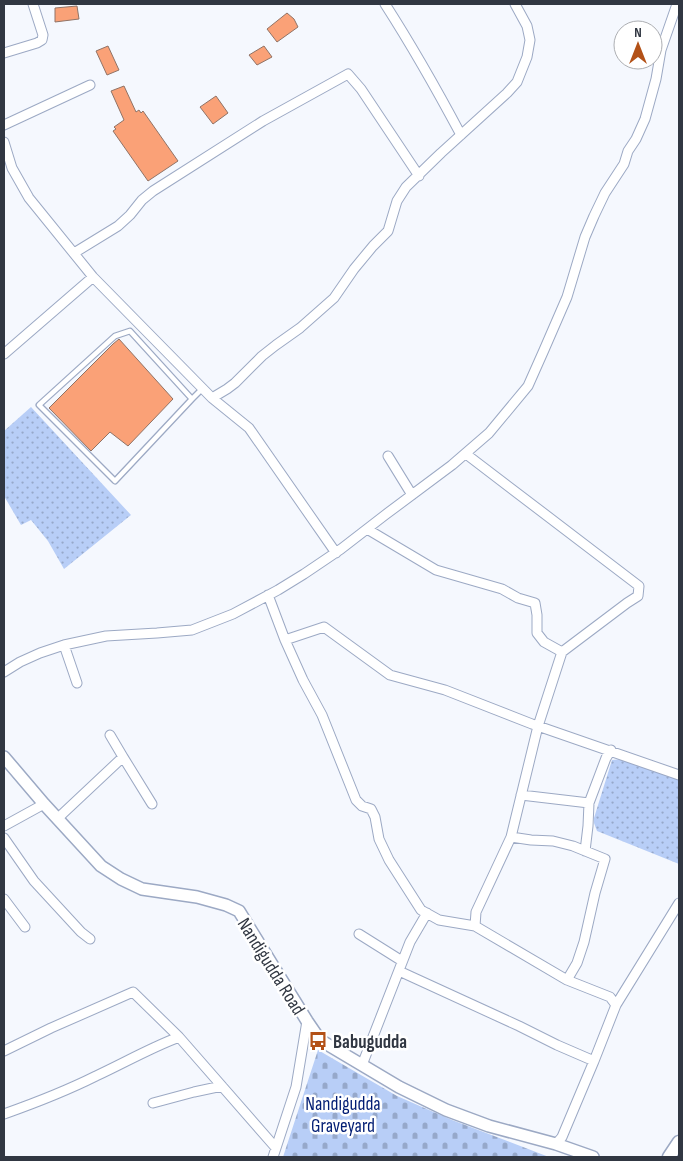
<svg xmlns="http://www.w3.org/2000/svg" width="683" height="1161" viewBox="0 0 683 1161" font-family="'Sofia Sans Condensed',sans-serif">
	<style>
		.cemetery { fill: url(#cemetery-stones) }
		.park { fill: url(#park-dots) }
		.building { fill: #faa177; stroke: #907366 }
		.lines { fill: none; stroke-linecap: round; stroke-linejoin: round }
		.service-casing { stroke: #9ca9c4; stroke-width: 7 }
		.minor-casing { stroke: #9ca9c4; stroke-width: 11 }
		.tertiary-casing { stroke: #9ca9c4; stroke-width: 14 }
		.secondary-casing { stroke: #9ca9c4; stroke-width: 15 }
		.service { stroke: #fff; stroke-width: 4.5 }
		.minor { stroke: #fff; stroke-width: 9 }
		.tertiary { stroke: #fff; stroke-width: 11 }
		.secondary { stroke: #fff; stroke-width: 12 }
		.labels { text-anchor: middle; stroke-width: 5; stroke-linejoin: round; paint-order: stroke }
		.street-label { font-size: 19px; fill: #313742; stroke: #fff }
		.poi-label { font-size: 19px; font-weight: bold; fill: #313742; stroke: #fff; text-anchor: start }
		.park-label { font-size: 19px; fill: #001c73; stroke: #fff }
	</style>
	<defs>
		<pattern id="cemetery-stones" width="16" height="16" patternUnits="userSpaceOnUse" patternTransform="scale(1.25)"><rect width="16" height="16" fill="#b8cef7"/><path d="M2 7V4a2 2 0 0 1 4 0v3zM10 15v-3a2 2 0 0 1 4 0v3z" fill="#96a8ca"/></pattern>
		<pattern id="park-dots" width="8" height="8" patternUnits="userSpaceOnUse" patternTransform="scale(1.25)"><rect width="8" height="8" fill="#b8cef7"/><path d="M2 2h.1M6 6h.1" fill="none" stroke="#96a8ca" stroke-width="1.8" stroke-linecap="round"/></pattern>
	</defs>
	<rect width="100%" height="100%" fill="#f5f8fe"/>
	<path class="cemetery" d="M318,1050L397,1096L452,1120L549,1157H283Z"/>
	<path class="park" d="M31,407L131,515L64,569L48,541L31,520L21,525L4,496V431Z
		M623,759L679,779V864L597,831L594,823V818L612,760Z"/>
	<path class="building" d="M77,6L79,19L55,22V8Z
		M287,13L294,19L298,27L277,42L267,29Z
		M108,46L119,70L107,75L96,51Z
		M264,46L272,57L257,65L249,55Z
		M124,86L136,112L139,110L141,113L143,111L178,161L148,181L113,131L116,129L114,127L124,120L111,91Z
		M216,96L228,113L213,124L200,107Z
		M119,339L173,399L128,446L110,432L91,451L49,408L113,344Z"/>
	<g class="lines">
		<g class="service-casing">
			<path id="service" d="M192,399L115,481L39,405L115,336L130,331L192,399L203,388"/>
		</g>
		<g class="minor-casing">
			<path id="minor" d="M385,4C412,46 437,90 461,135
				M4,53L37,43L42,40L43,35L33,4
				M4,125L90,85
				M4,142L12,168L29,198L93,277L212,398L249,428L336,553
				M74,253L118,226L130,215L142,200L153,191L263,121L348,74L361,89L419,176
				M4,354L93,277
				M212,398L227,389L235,383L262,356L276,345L300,328L334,298L354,269L373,246L388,231L397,201L406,187L441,153L507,93L517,82L527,57L530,40L527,26L515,4
				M466,454L639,586L638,596L627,603L562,652L538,726L511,837L476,912L475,926L567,980L610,997L616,1005L594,1061L562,1137L556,1144
				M388,456L412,495
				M367,529L436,570L502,589L518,598L535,603L537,615V633L544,642L562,652
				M268,595L285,640L303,680L322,715L356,800L362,806L371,809L375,817L379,839L389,860L421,910L439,920L475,926
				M285,640L324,627L390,675L445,690L532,724L679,775
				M64,645L77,683
				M4,672L20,662L40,653L64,645L106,636L157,633L192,630L233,614L278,590L304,574L341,549L385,515L452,465L489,433L528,386L544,350L567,297L585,237L594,216L605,193L624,164L628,151L636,139L645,119L656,79L661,50L677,4
				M110,735L123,757
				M521,795L589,803
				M57,819L123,757L152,804
				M4,826L44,804
				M511,837L531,840L553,841L573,846L605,859L595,893L584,942L577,963L567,980
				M4,838L34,881L81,932L90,939
				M585,851L588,826L589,803L606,758L611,750
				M4,899L25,927
				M359,934L402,961
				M399,971L519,1026L557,1045L594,1061
				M616,1005L679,903
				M4,1051L51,1028L133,992L179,1037L276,1148
				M362,1065L410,942L427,913
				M153,1103L194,1092L222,1086
				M4,1114C35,1103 66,1091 96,1076C124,1063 150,1048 179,1037
				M273,1157L296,1087L307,1021"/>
		</g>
		<g class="tertiary-casing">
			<path id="tertiary" d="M4,757L44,804L101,866L121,879L142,889L197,897L226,905L239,911L307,1021L320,1040L399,1087L446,1110L489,1126L556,1144L593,1157"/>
		</g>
		<g class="secondary-casing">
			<path id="secondary" d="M669,1157L679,1142"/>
		</g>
		<use href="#service" class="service"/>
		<use href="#minor" class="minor"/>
		<use href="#tertiary" class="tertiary"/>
		<use href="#secondary" class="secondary"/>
	</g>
	<defs>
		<g id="bus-bare" transform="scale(1.5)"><path d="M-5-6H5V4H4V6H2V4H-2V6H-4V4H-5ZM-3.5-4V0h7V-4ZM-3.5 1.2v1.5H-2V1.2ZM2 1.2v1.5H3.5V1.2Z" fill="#b35117" stroke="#fff" stroke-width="2.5" paint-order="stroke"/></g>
	</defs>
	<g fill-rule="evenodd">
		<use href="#bus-bare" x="318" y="1041"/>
	</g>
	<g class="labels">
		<g class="street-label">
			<text transform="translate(272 966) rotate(58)" y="7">Nandigudda Road</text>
		</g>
		<g class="poi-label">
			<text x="333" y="1048">Babugudda</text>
		</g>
		<g class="park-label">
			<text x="343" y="1110">Nandigudda<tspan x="343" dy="22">Graveyard</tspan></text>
		</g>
	</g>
	<rect width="683" height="1161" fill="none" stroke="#313742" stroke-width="10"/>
	<g transform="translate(638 45)"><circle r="24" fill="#ffffff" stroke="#adafb3"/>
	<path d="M0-4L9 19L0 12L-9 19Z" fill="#b35117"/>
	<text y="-8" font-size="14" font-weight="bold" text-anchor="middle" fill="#313742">N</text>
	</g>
</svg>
